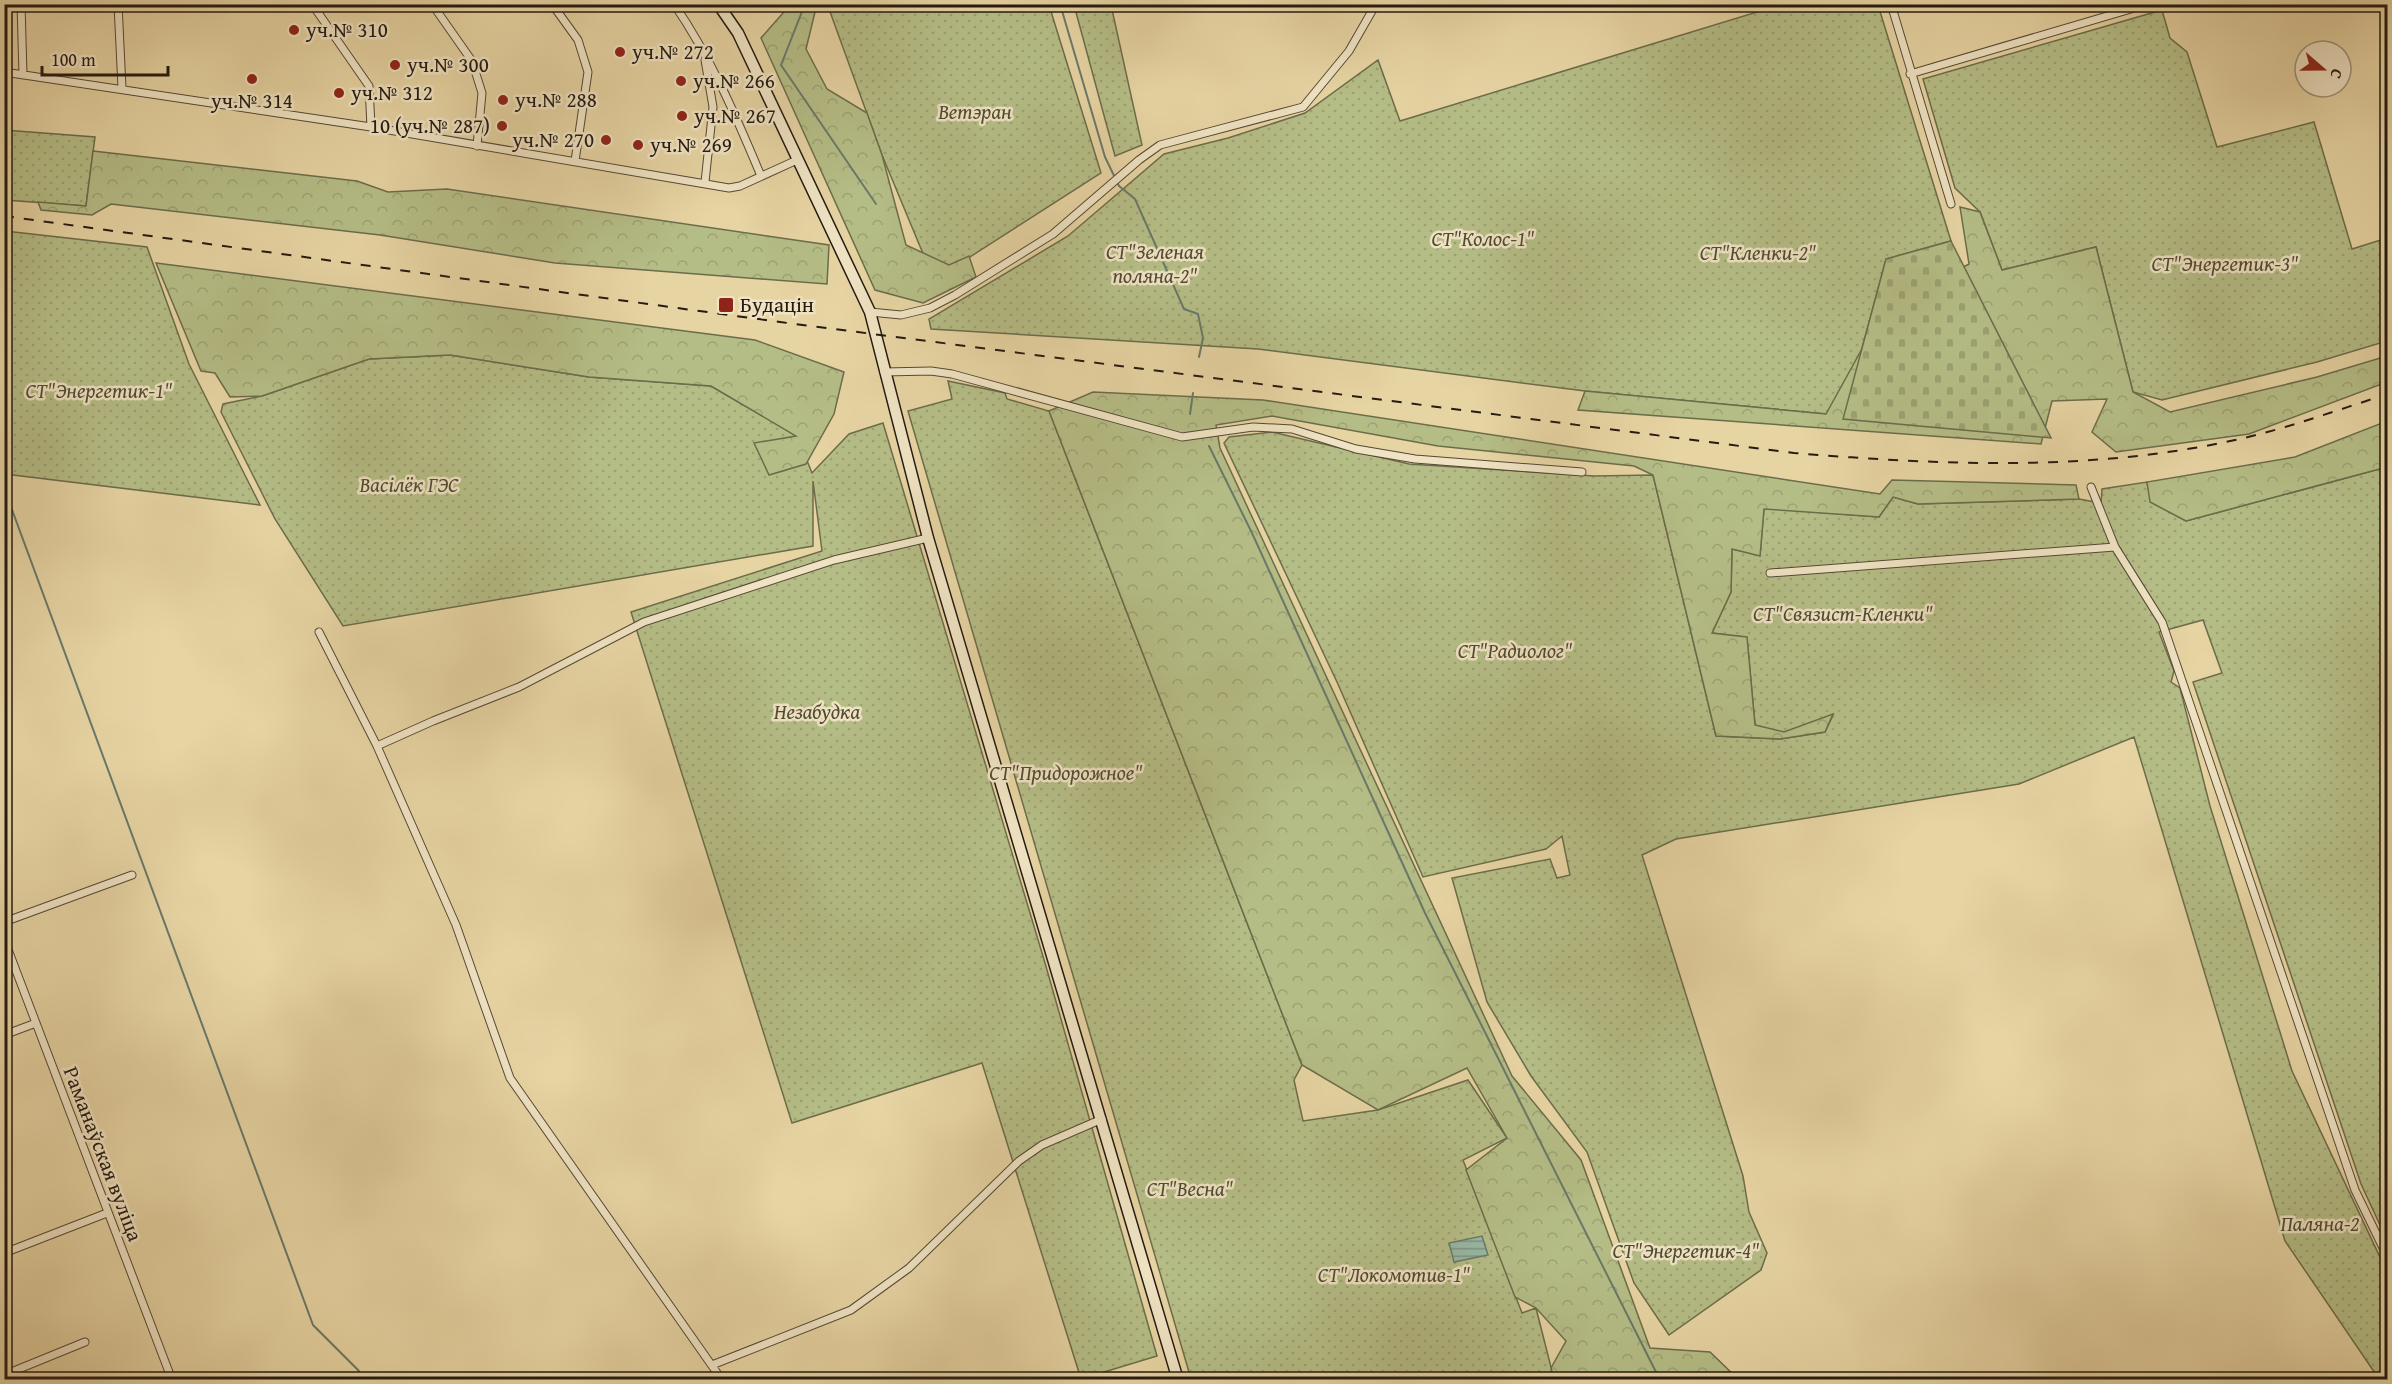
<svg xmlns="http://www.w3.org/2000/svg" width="2392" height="1384" viewBox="0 0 2392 1384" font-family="'Gentium Book Plus',serif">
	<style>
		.grass { fill: url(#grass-dots); stroke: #6c6c4b; stroke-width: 1.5 }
		.forest { fill: url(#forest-crowns); stroke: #6c6c4b; stroke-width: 1.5 }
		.cemetery { fill: url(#cemetery-stones); stroke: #6c6c4b; stroke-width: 1.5 }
		.water { fill: url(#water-rules); stroke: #69796a; stroke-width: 1.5 }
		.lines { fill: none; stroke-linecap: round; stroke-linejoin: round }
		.stream { stroke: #69796a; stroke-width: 2 }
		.street-casing { stroke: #554835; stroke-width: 9 }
		.secondary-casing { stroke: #241a10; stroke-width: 13 }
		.street { stroke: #efe3c3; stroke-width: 7 }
		.secondary { stroke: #efe3c3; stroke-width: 10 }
		.rail { stroke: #241a10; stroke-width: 2; stroke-dasharray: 10 10; stroke-linecap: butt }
		.poi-dot { fill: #8f2418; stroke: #efe3c3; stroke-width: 2 }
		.labels { text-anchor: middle; stroke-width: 5; stroke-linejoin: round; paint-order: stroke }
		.poi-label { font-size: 21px; fill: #241a10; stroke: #efe3c3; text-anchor: start }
		.park-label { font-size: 21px; font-style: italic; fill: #504b33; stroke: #efe3c3 }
		.street-label { font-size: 21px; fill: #241a10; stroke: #efe3c3 }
	</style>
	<defs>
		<pattern id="grass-dots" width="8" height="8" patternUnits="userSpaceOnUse" patternTransform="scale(1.5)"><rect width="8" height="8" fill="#b5bd86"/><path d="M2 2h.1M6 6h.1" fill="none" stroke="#9ca273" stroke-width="1.8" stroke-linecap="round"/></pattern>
		<pattern id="forest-crowns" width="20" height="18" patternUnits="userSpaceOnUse" patternTransform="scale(1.5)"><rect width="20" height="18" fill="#b5bd86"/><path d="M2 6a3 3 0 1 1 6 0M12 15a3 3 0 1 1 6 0" fill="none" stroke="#9ca273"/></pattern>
		<pattern id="cemetery-stones" width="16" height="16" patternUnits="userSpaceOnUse" patternTransform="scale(1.5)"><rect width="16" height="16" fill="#b5bd86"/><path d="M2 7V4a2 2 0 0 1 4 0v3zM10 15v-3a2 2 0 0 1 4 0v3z" fill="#9ca273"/></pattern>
		<pattern id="water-rules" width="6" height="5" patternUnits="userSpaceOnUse" patternTransform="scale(1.5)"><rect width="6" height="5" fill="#97b8a6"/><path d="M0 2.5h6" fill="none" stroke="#7b9586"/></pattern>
	</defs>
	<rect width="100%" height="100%" fill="#e7d4a3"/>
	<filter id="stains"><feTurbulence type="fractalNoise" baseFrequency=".00333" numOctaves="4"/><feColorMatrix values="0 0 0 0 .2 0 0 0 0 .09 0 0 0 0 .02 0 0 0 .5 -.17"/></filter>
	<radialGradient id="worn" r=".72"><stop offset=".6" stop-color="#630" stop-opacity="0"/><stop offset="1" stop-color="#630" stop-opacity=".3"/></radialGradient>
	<path class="grass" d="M834,4L1049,5L1101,173L934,280L882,155L829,9Z
		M1074,5H1111L1142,145L1115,156Z
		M1780,5H1878L1951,241L1886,259L1843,419L1826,414L1585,391L1258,349L931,329L929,319L1068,236L1164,154L1228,138L1305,113L1378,60L1400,121Z
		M2162,10L2170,38L2187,52L2217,147L2314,122L2352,249L2387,238V341L2317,362L2162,400L2133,392L2096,247L2002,270L1980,212L1955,188L1923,79Z
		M4,130L95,137L86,206L5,200Z
		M5,231L147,247L189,364L260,505L5,474Z
		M450,355L589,377L711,386L797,436L812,473L849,434L883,423L1045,963L1157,1356L1081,1379L982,1063L792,1123L631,612L822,551L813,481V546L343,626L275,519L221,412L223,404L262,396L369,359Z
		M948,381L1005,393L1007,399L1049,411L1302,1065L1294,1080L1303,1121L1378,1110L1468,1080L1507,1138L1463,1160L1522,1313L1536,1308L1554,1379H1191L908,411L952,399Z
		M1272,432L1409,464L1594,476L1653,475L1716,736L1780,739L1825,732L1833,715L1784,733L1755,725L1747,638L1712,633L1731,592L1732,549L1760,555L1764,508L1879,517L1893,497L1918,504L2079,499L2101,503L2102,489L2147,482L2151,502L2186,521L2387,467V1240L2361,1184L2193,682L2222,673L2203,620L2159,632L2174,671L2171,682L2180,688L2210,806L2292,1071L2387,1272V1379H2379L2285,1241L2134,737L2019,784L1676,839L1642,855L1743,1176L1749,1212L1767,1253L1761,1270L1669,1335L1634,1283L1587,1152L1531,1076L1487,1002L1452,878L1550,859L1557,878L1570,875L1562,836L1546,849L1423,877L1337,682L1224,443L1229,437Z"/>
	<path class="forest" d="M790,5H823L815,12L806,49L827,89L867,113L882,155L906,245L949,265L969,256L976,277L923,303L875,290L761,38Z
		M93,151L357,181L388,192L447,189L829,245L827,284L555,263L380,235L111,204L92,215L41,210L38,202L86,206Z
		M1960,207L1980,212L2002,270L2096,247L2133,392L2170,412L2317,377L2387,356V382L2249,434L2116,452L2092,432L2107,399L2052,401L2041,444L1578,410L1585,391L1826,414L1884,309L1969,264Z
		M156,263L755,340L844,372L834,414L806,464L769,475L754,443L796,436L711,386L589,377L450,355L369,359L262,396L230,397L215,373L201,371Z
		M1093,392L1263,400L1880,494L1892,480L2076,485L2079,499L1918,504L1893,497L1879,517L1764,509L1760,556L1732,549L1731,592L1712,633L1747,637L1755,725L1784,732L1833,714L1825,732L1780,739L1716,736L1653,475L1634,466L1438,446L1272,416L1216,425L1220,448L1512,1076L1581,1160L1650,1348L1710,1352L1738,1379H1554L1551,1368L1566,1341L1536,1308L1515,1297L1466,1170L1507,1138L1467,1068L1378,1110L1302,1065L1049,411Z
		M2387,421V467L2186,521L2150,502L2147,482L2295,457Z"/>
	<path class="cemetery" d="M1951,241L2051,438L1843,419L1886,259Z"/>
	<path class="water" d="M1482,1236L1488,1255L1454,1262L1449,1243Z"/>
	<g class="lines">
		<path class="stream" d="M805,4L781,65L876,204
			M1060,4L1105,157L1119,186L1135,199L1184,309L1198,314L1203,338L1199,357
			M1190,414L1193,393
			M1209,446L1252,533L1425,913L1660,1380
			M4,488L313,1325L359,1371L362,1380"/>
		<g class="street-casing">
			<path id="street" d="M21,4L23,75
				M118,4L122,88
				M312,4L369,86L371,127
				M432,4L472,61L482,93L477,146
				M552,4L578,40L588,72L575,161
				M674,4C711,58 736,116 761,176
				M1891,4L1951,204
				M705,60L713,107L705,182
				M4,72L371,127L729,188L740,186L797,160
				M1910,74L2148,4
				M870,312L901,315L930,308L955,295L1053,234L1139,160L1160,145L1303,107L1349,51L1376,4
				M884,372L931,371L952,374L1182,437L1253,427L1292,429L1356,449L1415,459L1582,472
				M2091,487L2115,547L2162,622L2355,1190L2388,1258
				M1770,573L2115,547
				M319,632L377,746L456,925L510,1078L722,1380
				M377,746L433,721L519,687L644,622L834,560L928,538
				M4,922L132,875
				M4,939L172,1380
				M4,1035L36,1023
				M4,1144L6,1143
				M4,1253L107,1213
				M712,1365L851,1310L909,1268L1019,1161L1042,1145L1102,1119
				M4,1375L85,1342"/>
		</g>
		<g class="secondary-casing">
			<path id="secondary" d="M718,4L738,33L870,312L928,538L1178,1380"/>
		</g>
		<use href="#street" class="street"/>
		<use href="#secondary" class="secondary"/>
		<path class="rail" d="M4,216L780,322L1794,453C1941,465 2089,472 2235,440C2286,429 2337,410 2388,394"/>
	</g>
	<g class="poi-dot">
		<circle cx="294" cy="30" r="6"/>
		<circle cx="620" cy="52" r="6"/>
		<circle cx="395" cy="65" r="6"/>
		<circle cx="252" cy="79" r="6"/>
		<circle cx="681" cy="81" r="6"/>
		<circle cx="339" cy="93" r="6"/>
		<circle cx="503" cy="100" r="6"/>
		<circle cx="682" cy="116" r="6"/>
		<circle cx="502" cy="126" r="6"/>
		<circle cx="606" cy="140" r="6"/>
		<circle cx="638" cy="145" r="6"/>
		<rect x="718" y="297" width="16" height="16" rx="3"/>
	</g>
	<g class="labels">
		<g class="poi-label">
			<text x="306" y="37">уч.№ 310</text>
			<text x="632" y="59">уч.№ 272</text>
			<text x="407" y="72">уч.№ 300</text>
			<text x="693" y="88">уч.№ 266</text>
			<text x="351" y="100">уч.№ 312</text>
			<text x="515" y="107">уч.№ 288</text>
			<text x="252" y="108" text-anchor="middle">уч.№ 314</text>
			<text x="694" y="123">уч.№ 267</text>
			<text x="490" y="133" text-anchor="end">10 (уч.№ 287)</text>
			<text x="594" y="147" text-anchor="end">уч.№ 270</text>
			<text x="650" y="152">уч.№ 269</text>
			<text x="740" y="312">Будацін</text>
		</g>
		<g class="park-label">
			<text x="975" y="119">Ветэран</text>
			<text x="1483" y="246">СТ"Колос-1"</text>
			<text x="1155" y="259">СТ"Зеленая<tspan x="1155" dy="24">поляна-2"</tspan></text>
			<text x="1758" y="260">СТ"Кленки-2"</text>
			<text x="2225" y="271">СТ"Энергетик-3"</text>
			<text x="99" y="398">СТ"Энергетик-1"</text>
			<text x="409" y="492">Васілёк ГЭС</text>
			<text x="1843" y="621">СТ"Связист-Кленки"</text>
			<text x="1515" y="658">СТ"Радиолог"</text>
			<text x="817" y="719">Незабудка</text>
			<text x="1066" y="780">СТ"Придорожное"</text>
			<text x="1190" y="1196">СТ"Весна"</text>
			<text x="2320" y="1231">Паляна-2</text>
			<text x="1686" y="1258">СТ"Энергетик-4"</text>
			<text x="1394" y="1282">СТ"Локомотив-1"</text>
		</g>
		<g class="street-label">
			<text transform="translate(103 1154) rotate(69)" y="7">Раманаўская вуліца</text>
		</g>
	</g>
	<rect width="2392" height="1384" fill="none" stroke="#e7d4a3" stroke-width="24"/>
	<rect x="6" y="6" width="2380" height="1372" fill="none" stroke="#241a10" stroke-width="3"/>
	<rect x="12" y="12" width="2368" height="1360" fill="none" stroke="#241a10" stroke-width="1.5"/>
	<g transform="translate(2323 69) rotate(110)"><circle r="28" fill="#efe3c3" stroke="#9e937b" stroke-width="1.5"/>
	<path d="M0-4.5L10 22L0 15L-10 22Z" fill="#8f2418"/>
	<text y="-9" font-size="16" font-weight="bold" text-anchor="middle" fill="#241a10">С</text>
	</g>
	<path d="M42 66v9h126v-9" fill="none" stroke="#241a10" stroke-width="3"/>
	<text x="51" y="66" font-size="18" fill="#241a10" stroke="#efe3c3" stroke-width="4.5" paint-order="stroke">100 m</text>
	<rect width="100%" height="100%" filter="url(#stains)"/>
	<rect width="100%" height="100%" fill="url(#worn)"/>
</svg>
